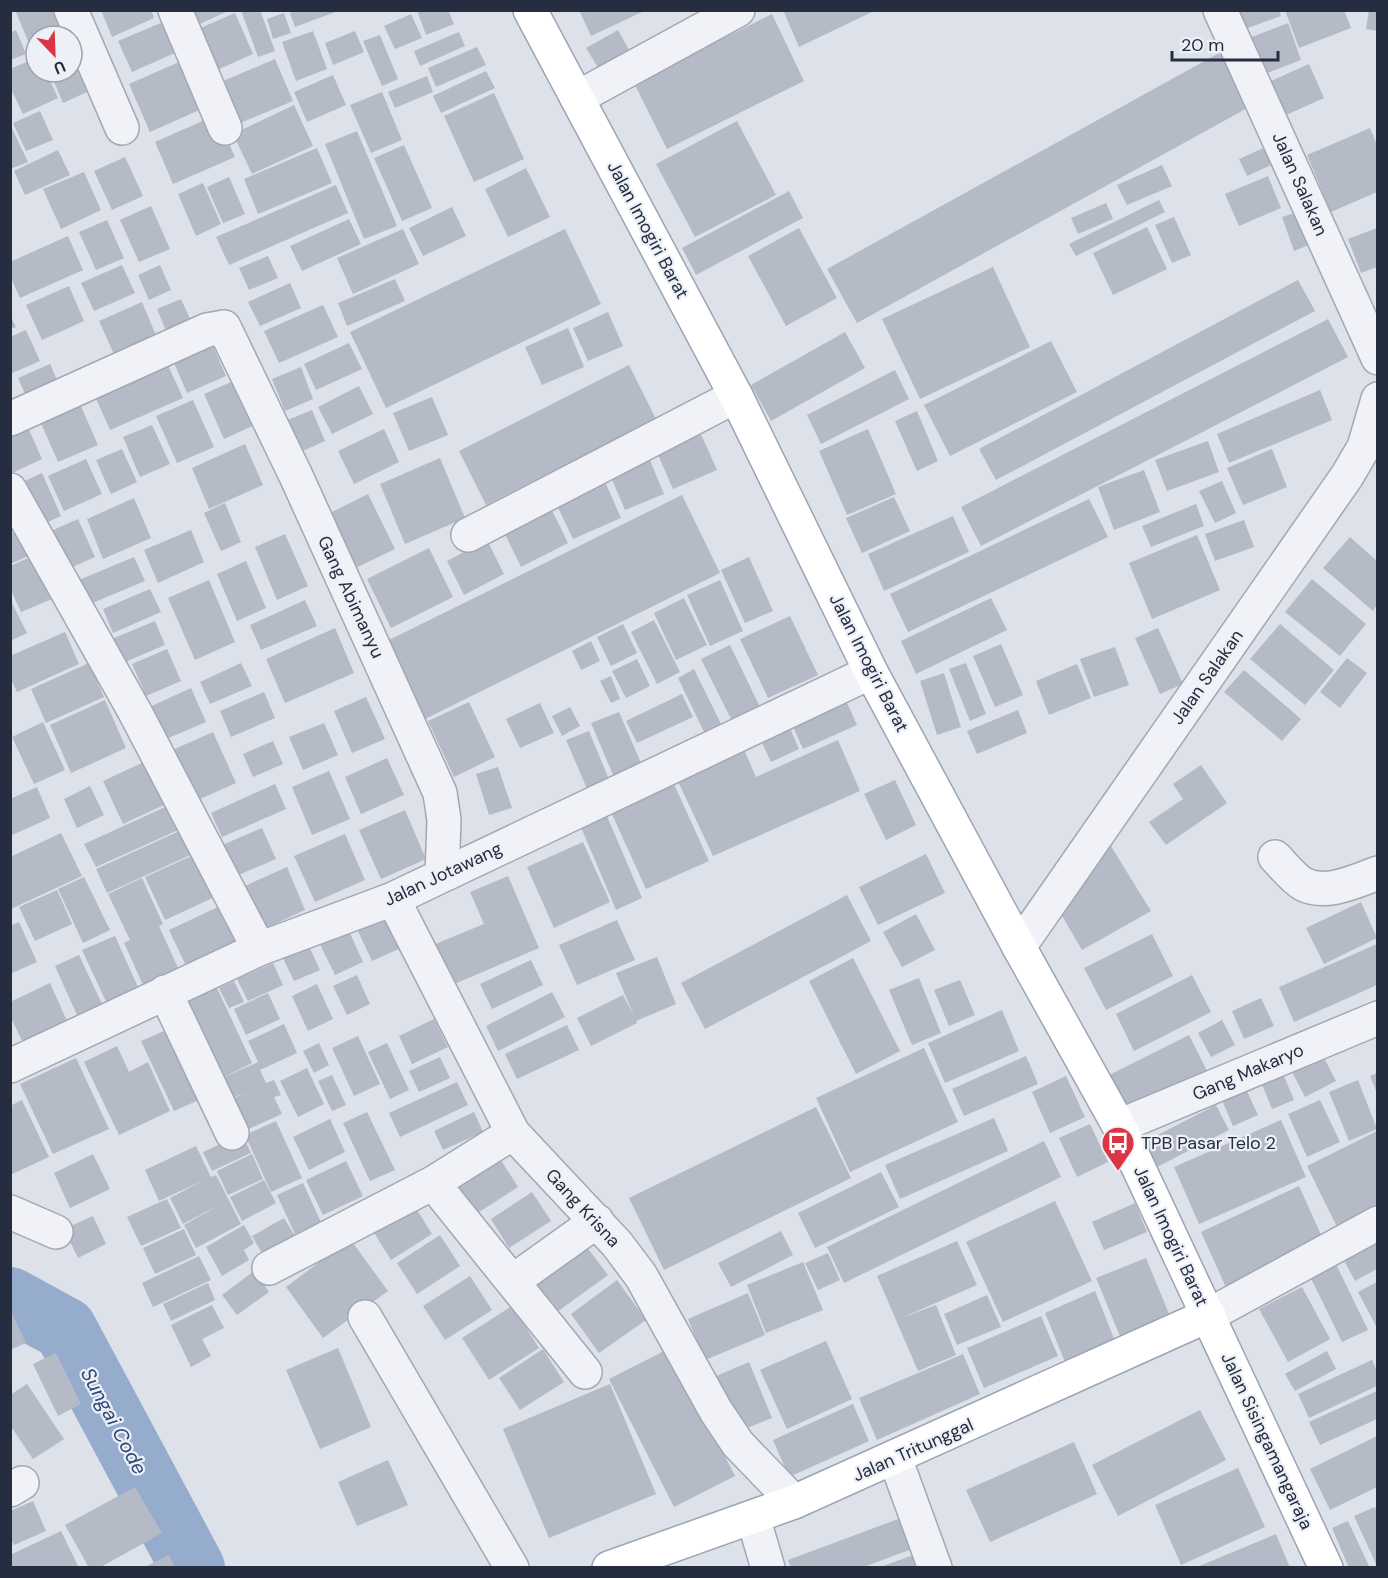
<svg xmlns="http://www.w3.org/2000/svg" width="1388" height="1578" viewBox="0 0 1388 1578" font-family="'DM Sans',sans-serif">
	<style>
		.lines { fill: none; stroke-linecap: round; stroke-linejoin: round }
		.river { stroke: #95accc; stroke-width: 64 }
		.building { fill: #b4bac6 }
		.minor-casing { stroke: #a2a8b3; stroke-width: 36 }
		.major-casing { stroke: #9ca4b5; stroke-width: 36 }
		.minor { stroke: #f0f2f7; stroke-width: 33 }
		.major { stroke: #fff; stroke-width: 33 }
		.labels { text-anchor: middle; stroke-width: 4.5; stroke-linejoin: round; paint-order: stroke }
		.street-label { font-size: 18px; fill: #252e41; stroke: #edf0f6 }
		.poi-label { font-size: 18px; fill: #252e41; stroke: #edf0f6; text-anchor: start }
		.water-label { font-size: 20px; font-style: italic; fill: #2c4978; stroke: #edf0f6 }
	</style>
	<rect width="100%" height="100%" fill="#dde1e9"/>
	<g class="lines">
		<path class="river" d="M10,1299L65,1329L193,1568"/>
	</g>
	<path class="building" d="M15,10H60L69,31L58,36H36V46L31,48Z
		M101,10H151L154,18L112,37Z
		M181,10H225L226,12L189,29Z
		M241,10H260L275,51L258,57Z
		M297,10H338V11L295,27L290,13Z
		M417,10H448L454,24L426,35Z
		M579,10H641L642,12L591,36Z
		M783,10H876L799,47Z
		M1234,10H1279L1281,16L1242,30Z
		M1285,10H1344L1351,28L1299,48Z
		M1369,10H1377V31L1366,29Z
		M235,13L253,54L217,70L198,29Z
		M284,13L291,33L273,39L267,19Z
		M411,14L422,38L395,49L384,26Z
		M772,14L804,81L667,149L634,83Z
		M163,22L177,52L132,72L118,41Z
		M1288,23L1301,60L1262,75L1249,38Z
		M16,30L26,54L10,60V33Z
		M618,30L633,57L602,74L586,48Z
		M313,31L327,69L296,81L282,42Z
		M355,31L364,52L333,65L325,43Z
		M459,32L465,46L420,66L414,51Z
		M380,35L398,79L382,86L363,41Z
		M477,47L486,65L436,87L428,68Z
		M1221,52L1251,106L857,323L827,269Z
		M36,58V72H46L58,98L23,114L10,87V69Z
		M72,58L87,92L63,103L50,72H72Z
		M186,59L206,107L150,132L129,84Z
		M275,59L293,101L233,126L214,85Z
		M1309,64L1324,98L1286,115L1271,81Z
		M486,71L495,88L441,113L433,96Z
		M333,75L346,105L307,122L294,92Z
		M427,76L433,92L395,108L388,92Z
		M382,92L402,140L371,153L350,105Z
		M494,93L524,159L474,182L444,116Z
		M294,105L313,146L252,174L233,134Z
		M40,111L53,140L26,151L13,123Z
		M216,115L235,157L173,184L155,142Z
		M737,121L776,195L695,237L656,164Z
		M10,124L28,162L10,169Z
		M1370,128L1377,145V192L1331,212L1307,155Z
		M357,131L397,226L364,239L325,144Z
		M404,145L432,208L402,221L374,158Z
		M1270,145L1278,162L1247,176L1239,159Z
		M317,148L332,183L258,214L244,179Z
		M58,150L70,175L25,195L14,171Z
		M125,157L143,196L112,210L94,171Z
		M1162,165L1172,186L1127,205L1117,185Z
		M526,168L550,217L508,237L485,189Z
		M84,172L101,210L61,229L43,189Z
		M1268,176L1281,208L1239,226L1225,194Z
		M229,177L245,214L223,223L207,187Z
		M203,183L221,224L196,236L178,194Z
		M336,185L348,213L229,265L216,237Z
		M789,191L803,218L696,275L682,248Z
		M1159,200L1165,212L1076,256L1069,244Z
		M1106,203L1113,219L1078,234L1071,218Z
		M151,206L170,249L139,262L120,220Z
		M452,207L466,236L423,256L409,228Z
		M1298,212L1309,245L1294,251L1282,217Z
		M1174,217L1191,255L1172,263L1155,225Z
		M349,219L361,244L302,271L290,246Z
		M107,220L124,258L96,270L79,232Z
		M1147,227L1167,269L1113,295L1093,253Z
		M799,228L837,298L786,326L748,256Z
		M1377,228V267L1361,273L1348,239Z
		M403,229L419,264L353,294L337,258Z
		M565,229L601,304L386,408L350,332Z
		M68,236L83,270L20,298L10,276V262Z
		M268,256L278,278L249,290L239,268Z
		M122,265L135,293L94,311L81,283Z
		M160,265L171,290L149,300L138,275Z
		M993,267L1030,347L920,399L882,319Z
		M395,279L405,301L347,326L338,303Z
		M1298,280L1315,311L996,480L979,449Z
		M290,283L301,308L260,326L248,302Z
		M69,286L84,321L42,340L26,305Z
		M181,299L196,332L171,343L157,309Z
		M142,302L160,345L118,363L99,321Z
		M323,305L338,337L279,363L264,331Z
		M608,312L623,346L588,361L573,328Z
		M10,315L16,327L10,329Z
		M1328,319L1348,357L981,546L961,507Z
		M568,328L584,367L542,385L525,347Z
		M26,330L40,361L10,374V337Z
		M845,332L865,368L771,421L751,385Z
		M211,341L226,376L187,393L172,358Z
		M1051,341L1077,392L950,456L924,405Z
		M349,343L362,369L316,390L304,364Z
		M161,350L183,398L110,430L89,383Z
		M50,364L62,391L30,405L18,378Z
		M629,365L656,419L486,505L459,451Z
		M301,367L313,399L285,411L272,379Z
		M895,370L909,399L821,444L807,415Z
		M240,378L259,423L224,439L204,394Z
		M359,386L373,414L332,434L318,407Z
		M1320,390L1332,420L1229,463L1217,434Z
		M77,397L98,445L58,462L37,414Z
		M432,397L448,435L409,451L393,413Z
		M193,400L214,447L177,463L156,416Z
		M312,410L325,441L298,453L285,421Z
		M917,411L938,461L917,471L895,421Z
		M26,423L42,459L10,474V430Z
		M696,423L717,470L673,489L652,441Z
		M152,425L170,464L140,477L123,437Z
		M384,429L399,462L354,484L338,451Z
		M868,429L896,494L847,515L819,451Z
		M1208,441L1219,472L1167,491L1155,460Z
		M245,444L263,485L209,509L192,468Z
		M122,449L137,482L111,494L96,460Z
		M1272,449L1287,487L1243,505L1227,468Z
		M647,453L664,494L625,510L608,470Z
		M440,458L465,518L405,544L380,484Z
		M86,459L102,494L64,511L48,476Z
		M1144,470L1160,512L1114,530L1098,487Z
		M42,473L61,516L33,529L14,486Z
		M603,477L621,518L573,539L554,499Z
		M1222,481L1236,513L1215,523L1199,491Z
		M368,494L395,549L347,572L320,518Z
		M682,495L720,573L421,721L383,643Z
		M894,497L910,531L862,553L846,518Z
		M134,498L151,538L103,559L87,519Z
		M1089,499L1108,537L908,632L890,594Z
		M225,503L241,542L221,551L204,513Z
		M549,504L568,543L521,567L502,528Z
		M1196,504L1204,526L1151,547L1142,526Z
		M953,516L969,552L884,591L868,554Z
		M78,519L95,557L61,572L44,534Z
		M1244,520L1254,547L1215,561L1205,534Z
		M29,527L40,551L10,564V534Z
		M191,530L204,562L158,583L144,550Z
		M285,534L308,586L277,600L255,547Z
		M1197,535L1220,590L1152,619L1129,563Z
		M1350,537L1377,561V605L1373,611L1323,568Z
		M487,540L504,574L464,595L447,561Z
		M429,548L453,597L391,628L367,579Z
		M40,553L59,596L21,612L10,588V566Z
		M134,557L145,581L90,604L79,580Z
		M749,557L773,611L745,623L721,570Z
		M246,561L266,608L237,621L217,574Z
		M1312,579L1366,624L1340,656L1285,612Z
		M209,580L235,642L195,660L168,598Z
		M720,580L743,631L710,646L687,595Z
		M150,589L161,612L113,633L103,609Z
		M684,598L707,645L676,660L654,613Z
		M991,598L1007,630L916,674L901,641Z
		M10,599L27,633L10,641Z
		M305,600L317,626L261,650L250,625Z
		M790,616L818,675L768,698L740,639Z
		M654,620L680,672L657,684L631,632Z
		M155,621L165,645L118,665L107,641Z
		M623,624L637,653L611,666L597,637Z
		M1280,624L1334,670L1305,705L1250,659Z
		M335,628L354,673L285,703L266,659Z
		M1158,628L1183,684L1160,694L1135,638Z
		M65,632L79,664L17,692L10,677V656Z
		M591,641L600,661L581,670L572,651Z
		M1001,644L1023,695L995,707L973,656Z
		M730,645L760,707L732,721L701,659Z
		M1115,647L1129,685L1094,697L1080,659Z
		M167,649L181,681L146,696L132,664Z
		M1347,658L1367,673L1340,708L1320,692Z
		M637,659L650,686L626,698L612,671Z
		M89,663L104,697L46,723L31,689Z
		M241,663L252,686L210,704L200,682Z
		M966,663L986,714L970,721L949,669Z
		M1077,664L1091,698L1049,715L1036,681Z
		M694,669L722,726L705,734L678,678Z
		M1244,670L1301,719L1282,741L1224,692Z
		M944,673L961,727L937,735L920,681Z
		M611,676L620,699L611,703L600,681Z
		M191,688L206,722L159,742L145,709Z
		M264,692L275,718L231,737L220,711Z
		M682,694L693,717L637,743L626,721Z
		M843,694L857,725L803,749L789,718Z
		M366,697L385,739L352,753L334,711Z
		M105,700L126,748L71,773L50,725Z
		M469,702L495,757L454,777L428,721Z
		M540,703L554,733L520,748L506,719Z
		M570,707L580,726L562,736L552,716Z
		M1018,710L1027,733L977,754L967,731Z
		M619,712L644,770L616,782L591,723Z
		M786,719L799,749L771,762L757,732Z
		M43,722L65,770L34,784L12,737Z
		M324,723L338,755L303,770L289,737Z
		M589,731L610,782L588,791L566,740Z
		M213,732L236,783L191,803L168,752Z
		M838,740L860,791L713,856L675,775L742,745L756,777Z
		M273,741L283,764L253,777L243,754Z
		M387,758L404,795L361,814L345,777Z
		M144,762L164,805L123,824L103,781Z
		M1201,765L1227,803L1166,845L1149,822L1183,799L1173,784Z
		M498,767L512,808L489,815L476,774Z
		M329,771L350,819L312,835L292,787Z
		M895,780L916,825L886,840L864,794Z
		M673,782L709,861L646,889L610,810Z
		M275,784L286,809L222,837L211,813Z
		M90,786L104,815L77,828L64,799Z
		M37,787L50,818L10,836V799Z
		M174,803L185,827L96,867L84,844Z
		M604,809L642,898L616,910L578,820Z
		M405,810L426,859L381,879L359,830Z
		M186,828L197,852L107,893L96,869Z
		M262,828L276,859L234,877L220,846Z
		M61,833L82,876L11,909L10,857Z
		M345,834L365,880L315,902L294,856Z
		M583,842L610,902L554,928L527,867Z
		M1109,843L1151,911L1082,950L1061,914Z
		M198,853L217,896L165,920L145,877Z
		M926,854L945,893L878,925L859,887Z
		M287,867L305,910L257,932L238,889Z
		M508,876L539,948L445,988L428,947L484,924L470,892Z
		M84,877L110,930L83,943L58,889Z
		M142,878L163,924L159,926L179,970L144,987L124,943L130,940L108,894Z
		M57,890L72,924L35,941L19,907Z
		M847,895L871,941L705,1029L681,983Z
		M1361,902L1377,938L1324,964L1306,928Z
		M220,906L241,951L190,974L169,930Z
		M388,914L403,947L372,961L357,929Z
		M916,914L935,950L902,967L883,932Z
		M617,920L635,960L577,985L559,945Z
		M19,922L37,962L10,974V926Z
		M349,931L363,962L335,975L320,944Z
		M1152,934L1173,976L1106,1010L1084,968Z
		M115,936L142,996L110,1010L82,950Z
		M308,944L320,970L294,981L282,956Z
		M1377,944V985L1294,1022L1279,987Z
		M79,955L102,1004L77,1015L55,966Z
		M657,957L676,1004L636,1021L637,1023L591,1046L577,1018L623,995L634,1016L616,973Z
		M853,958L900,1051L856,1074L809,981Z
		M531,960L543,985L492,1009L480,984Z
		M273,963L283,985L248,1001L237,979Z
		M357,975L370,1004L347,1015L333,986Z
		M1192,975L1211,1012L1134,1051L1116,1014Z
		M919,978L941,1033L912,1045L889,990Z
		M960,980L975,1015L949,1026L934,990Z
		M234,981L244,1002L229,1008L219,988Z
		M50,983L72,1032L28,1053L10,1016V1002Z
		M317,984L333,1019L308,1031L292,996Z
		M216,986L252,1063L222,1078L258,1062L248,1041L284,1024L297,1053L260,1070L266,1083L274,1080L281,1095L274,1097L282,1114L244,1131L230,1100L247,1092L230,1099L178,1004Z
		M552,992L565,1017L498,1051L486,1026Z
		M268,993L280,1019L246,1035L234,1009Z
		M1261,998L1274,1026L1244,1039L1232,1011Z
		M1002,1010L1019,1051L945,1083L928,1043Z
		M434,1019L448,1047L412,1064L399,1036Z
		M1222,1020L1235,1045L1211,1057L1198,1033Z
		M178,1025L210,1095L174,1111L141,1041Z
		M567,1025L579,1050L517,1079L505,1054Z
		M1189,1035L1210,1077L1129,1116L1109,1075Z
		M358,1036L380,1084L354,1096L332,1048Z
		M319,1043L329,1065L314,1073L303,1051Z
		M387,1043L409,1090L390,1099L368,1052Z
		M117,1046L129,1072L148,1062L170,1111L119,1135L84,1062Z
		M924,1048L958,1122L850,1172L816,1098Z
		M1322,1054L1336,1081L1305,1097L1291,1070Z
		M1026,1056L1038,1084L964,1116L952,1089Z
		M440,1057L450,1078L419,1092L409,1071Z
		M76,1058L109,1129L53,1154L20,1084Z
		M307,1068L324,1104L298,1117L280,1081Z
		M1281,1069L1294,1100L1272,1109L1259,1077Z
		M1377,1073V1093L1370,1076Z
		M332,1075L346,1105L332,1111L318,1081Z
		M1066,1076L1085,1117L1050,1133L1032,1092Z
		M1358,1080L1377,1129L1349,1141L1329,1092Z
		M457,1082L468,1105L400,1137L389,1113Z
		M1246,1089L1258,1115L1233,1126L1222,1100Z
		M22,1100L49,1157L10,1175V1106Z
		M1320,1100L1340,1142L1307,1157L1288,1114Z
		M1216,1105L1229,1130L1155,1168L1142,1143Z
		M816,1107L851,1178L664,1270L629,1198Z
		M367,1112L395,1170L370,1181L343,1123Z
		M474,1112L483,1132L443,1150L434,1131Z
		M994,1118L1008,1151L900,1199L885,1165Z
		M330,1119L345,1152L309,1170L293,1137Z
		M1281,1120L1306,1177L1199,1224L1174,1167Z
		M276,1121L302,1178L271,1192L245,1135Z
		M1090,1124L1108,1162L1077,1177L1059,1138Z
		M1377,1131V1211L1339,1231L1307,1166Z
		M242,1134L251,1153L212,1171L203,1152Z
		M1044,1141L1061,1177L844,1283L827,1247Z
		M196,1146L211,1177L216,1175L241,1224L196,1248L184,1225L221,1204L183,1224L170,1198L204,1180L159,1201L145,1170Z
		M93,1154L110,1189L70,1208L54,1173Z
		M252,1154L263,1179L228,1195L217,1171Z
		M497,1154L518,1187L476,1214L455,1181Z
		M346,1161L363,1196L323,1215L306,1180Z
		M881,1172L899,1207L815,1248L798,1213Z
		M264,1180L276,1203L242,1221L230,1197Z
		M303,1183L321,1222L295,1234L277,1195Z
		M1299,1186L1327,1248L1229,1294L1201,1232Z
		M532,1192L551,1221L509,1248L491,1219Z
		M409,1197L432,1234L391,1260L368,1223Z
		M167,1199L181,1228L141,1246L127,1217Z
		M1055,1201L1092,1281L1003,1322L966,1242Z
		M1135,1203L1147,1232L1104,1250L1092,1222Z
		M93,1216L106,1244L78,1258L64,1229Z
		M284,1218L300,1244L268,1263L252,1236Z
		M244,1225L254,1243L244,1250L249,1260L222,1276L206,1247Z
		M184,1229L196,1255L155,1274L143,1248Z
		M781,1231L793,1255L731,1287L718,1263Z
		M1371,1234L1377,1246V1269L1355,1281L1339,1251Z
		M440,1235L460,1266L417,1294L397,1263Z
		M580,1238L608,1275L557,1312L530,1275Z
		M350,1239L388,1291L323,1338L286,1287Z
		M957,1241L977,1285L901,1318L936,1305L956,1355L918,1371L877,1276Z
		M828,1253L840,1280L818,1290L805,1263Z
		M199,1256L211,1280L153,1307L142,1283Z
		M1146,1258L1172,1321L1122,1341L1096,1278Z
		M1334,1260L1368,1330L1342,1342L1308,1272Z
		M803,1262L823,1310L766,1333L747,1285Z
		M254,1271L269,1292L237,1315L222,1295Z
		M470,1276L492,1310L445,1340L423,1306Z
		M617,1280L646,1320L599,1353L571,1314Z
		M1377,1282V1325L1376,1326L1358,1292Z
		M208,1283L215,1300L171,1321L163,1304Z
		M1302,1287L1330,1339L1288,1362L1259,1309Z
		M1095,1291L1117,1346L1067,1367L1045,1313Z
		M748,1293L765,1335L705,1360L688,1319Z
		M987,1295L1001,1327L957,1345L944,1314Z
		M212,1305L224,1328L202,1339L211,1356L191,1367L171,1325Z
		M512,1306L539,1348L489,1380L462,1338Z
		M10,1309L26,1343L10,1350Z
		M1041,1316L1058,1356L984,1388L967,1348Z
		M826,1341L852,1399L787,1429L760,1370Z
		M338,1348L371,1427L320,1449L286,1370Z
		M670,1348L735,1476L674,1507L609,1379Z
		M543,1349L564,1382L520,1410L499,1378Z
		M1327,1351L1336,1369L1295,1391L1285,1374Z
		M56,1353L81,1404L58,1416L33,1364Z
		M963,1354L980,1394L877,1440L859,1398Z
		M1372,1360L1377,1371V1386L1309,1418L1298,1394Z
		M749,1362L772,1418L737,1432L714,1377Z
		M27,1384L64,1439L33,1459L10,1425V1395Z
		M610,1384L656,1494L549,1538L503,1429Z
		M1377,1391V1419L1320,1445L1309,1422Z
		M853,1404L869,1441L789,1477L773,1440Z
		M1200,1410L1226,1460L1118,1516L1092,1465Z
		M1377,1436V1487L1330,1510L1310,1469Z
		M1074,1442L1097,1494L990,1542L966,1490Z
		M388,1460L408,1505L357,1526L338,1482Z
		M1238,1468L1265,1527L1181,1565L1155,1505Z
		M135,1487L162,1533L99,1568H89L65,1525Z
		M33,1501L46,1531L14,1545L10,1537V1511Z
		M1375,1507L1377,1513L1376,1564L1354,1516Z
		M909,1515L920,1546L861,1568H791L788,1560Z
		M1348,1521L1369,1566L1366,1568H1349L1332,1528Z
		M61,1531L79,1568H10V1555Z
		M1276,1534L1290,1568H1197V1567Z
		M919,1553L924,1568H880V1567Z
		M169,1555L175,1568H143Z"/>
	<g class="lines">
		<g class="minor-casing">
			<path id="minor" d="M71,10L122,128
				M175,10L225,128
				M1220,10L1378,358
				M577,98L738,10
				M10,419L207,330L224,327L296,476L440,793L444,820L442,875
				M10,490L135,712L259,949
				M468,535L736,396
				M1275,857C1283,865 1293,878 1303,884C1326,896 1356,881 1378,873
				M393,899L513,1133L617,1244L641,1276L716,1411L738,1444L794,1502
				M1019,947L1347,476L1364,447L1378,399
				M165,992L232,1133
				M10,1066L259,949L393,899L871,672
				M1119,1126L1378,1018
				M433,1183L585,1372
				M10,1212L56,1232
				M269,1268L433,1183L513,1133
				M513,1281L597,1221
				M1209,1315L1378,1223
				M365,1317L512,1568
				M895,1458L935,1568
				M10,1490L22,1483
				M753,1517L768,1568"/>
		</g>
		<g class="major-casing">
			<path id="major" d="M530,10L736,396L871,672L1019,947L1119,1126L1326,1568
				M609,1568L794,1502L1209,1315"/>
		</g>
		<use href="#minor" class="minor"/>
		<use href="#major" class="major"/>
	</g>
	<defs>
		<g id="bus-pin" transform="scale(1.725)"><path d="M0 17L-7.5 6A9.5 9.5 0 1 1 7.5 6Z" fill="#db3544" stroke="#edf0f6"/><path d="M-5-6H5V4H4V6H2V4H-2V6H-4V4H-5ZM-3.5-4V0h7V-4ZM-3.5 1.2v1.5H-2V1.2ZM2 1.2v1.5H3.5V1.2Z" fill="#fff"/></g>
	</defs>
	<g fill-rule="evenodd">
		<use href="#bus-pin" x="1118" y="1143"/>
	</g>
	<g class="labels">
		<g class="street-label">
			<text transform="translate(1300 184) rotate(66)" y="6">Jalan Salakan</text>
			<text transform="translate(648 230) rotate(62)" y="6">Jalan Imogiri Barat</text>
			<text transform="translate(351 597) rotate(65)" y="6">Gang Abimanyu</text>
			<text transform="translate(869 663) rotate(63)" y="6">Jalan Imogiri Barat</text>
			<text transform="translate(1207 677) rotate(-55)" y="6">Jalan Salakan</text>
			<text transform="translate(443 874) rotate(-25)" y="6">Jalan Jotawang</text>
			<text transform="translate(1248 1072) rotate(-23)" y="6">Gang Makaryo</text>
			<text transform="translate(583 1208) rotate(47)" y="6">Gang Krisna</text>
			<text transform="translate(1171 1236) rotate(65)" y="6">Jalan Imogiri Barat</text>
			<text transform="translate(1267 1441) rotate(65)" y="6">Jalan Sisingamangaraja</text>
			<text transform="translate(913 1450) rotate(-24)" y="6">Jalan Tritunggal</text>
		</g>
		<g class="poi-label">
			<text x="1141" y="1149">TPB Pasar Telo 2</text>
		</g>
		<g class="water-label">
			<text transform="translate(114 1421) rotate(62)" y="7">Sungai Code</text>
		</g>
	</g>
	<rect width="1388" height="1578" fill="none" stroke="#252e41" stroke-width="24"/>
	<g transform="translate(54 54) rotate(157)"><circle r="28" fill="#edf0f6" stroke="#9da2ae" stroke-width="1.5"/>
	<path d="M0-4.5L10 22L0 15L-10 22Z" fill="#db3544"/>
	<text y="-9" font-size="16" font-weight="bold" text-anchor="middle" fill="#252e41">U</text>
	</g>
	<path d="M1172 51v9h106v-9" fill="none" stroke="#252e41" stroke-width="3"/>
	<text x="1181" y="51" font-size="18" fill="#252e41" stroke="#edf0f6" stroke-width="4.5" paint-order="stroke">20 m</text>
</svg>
